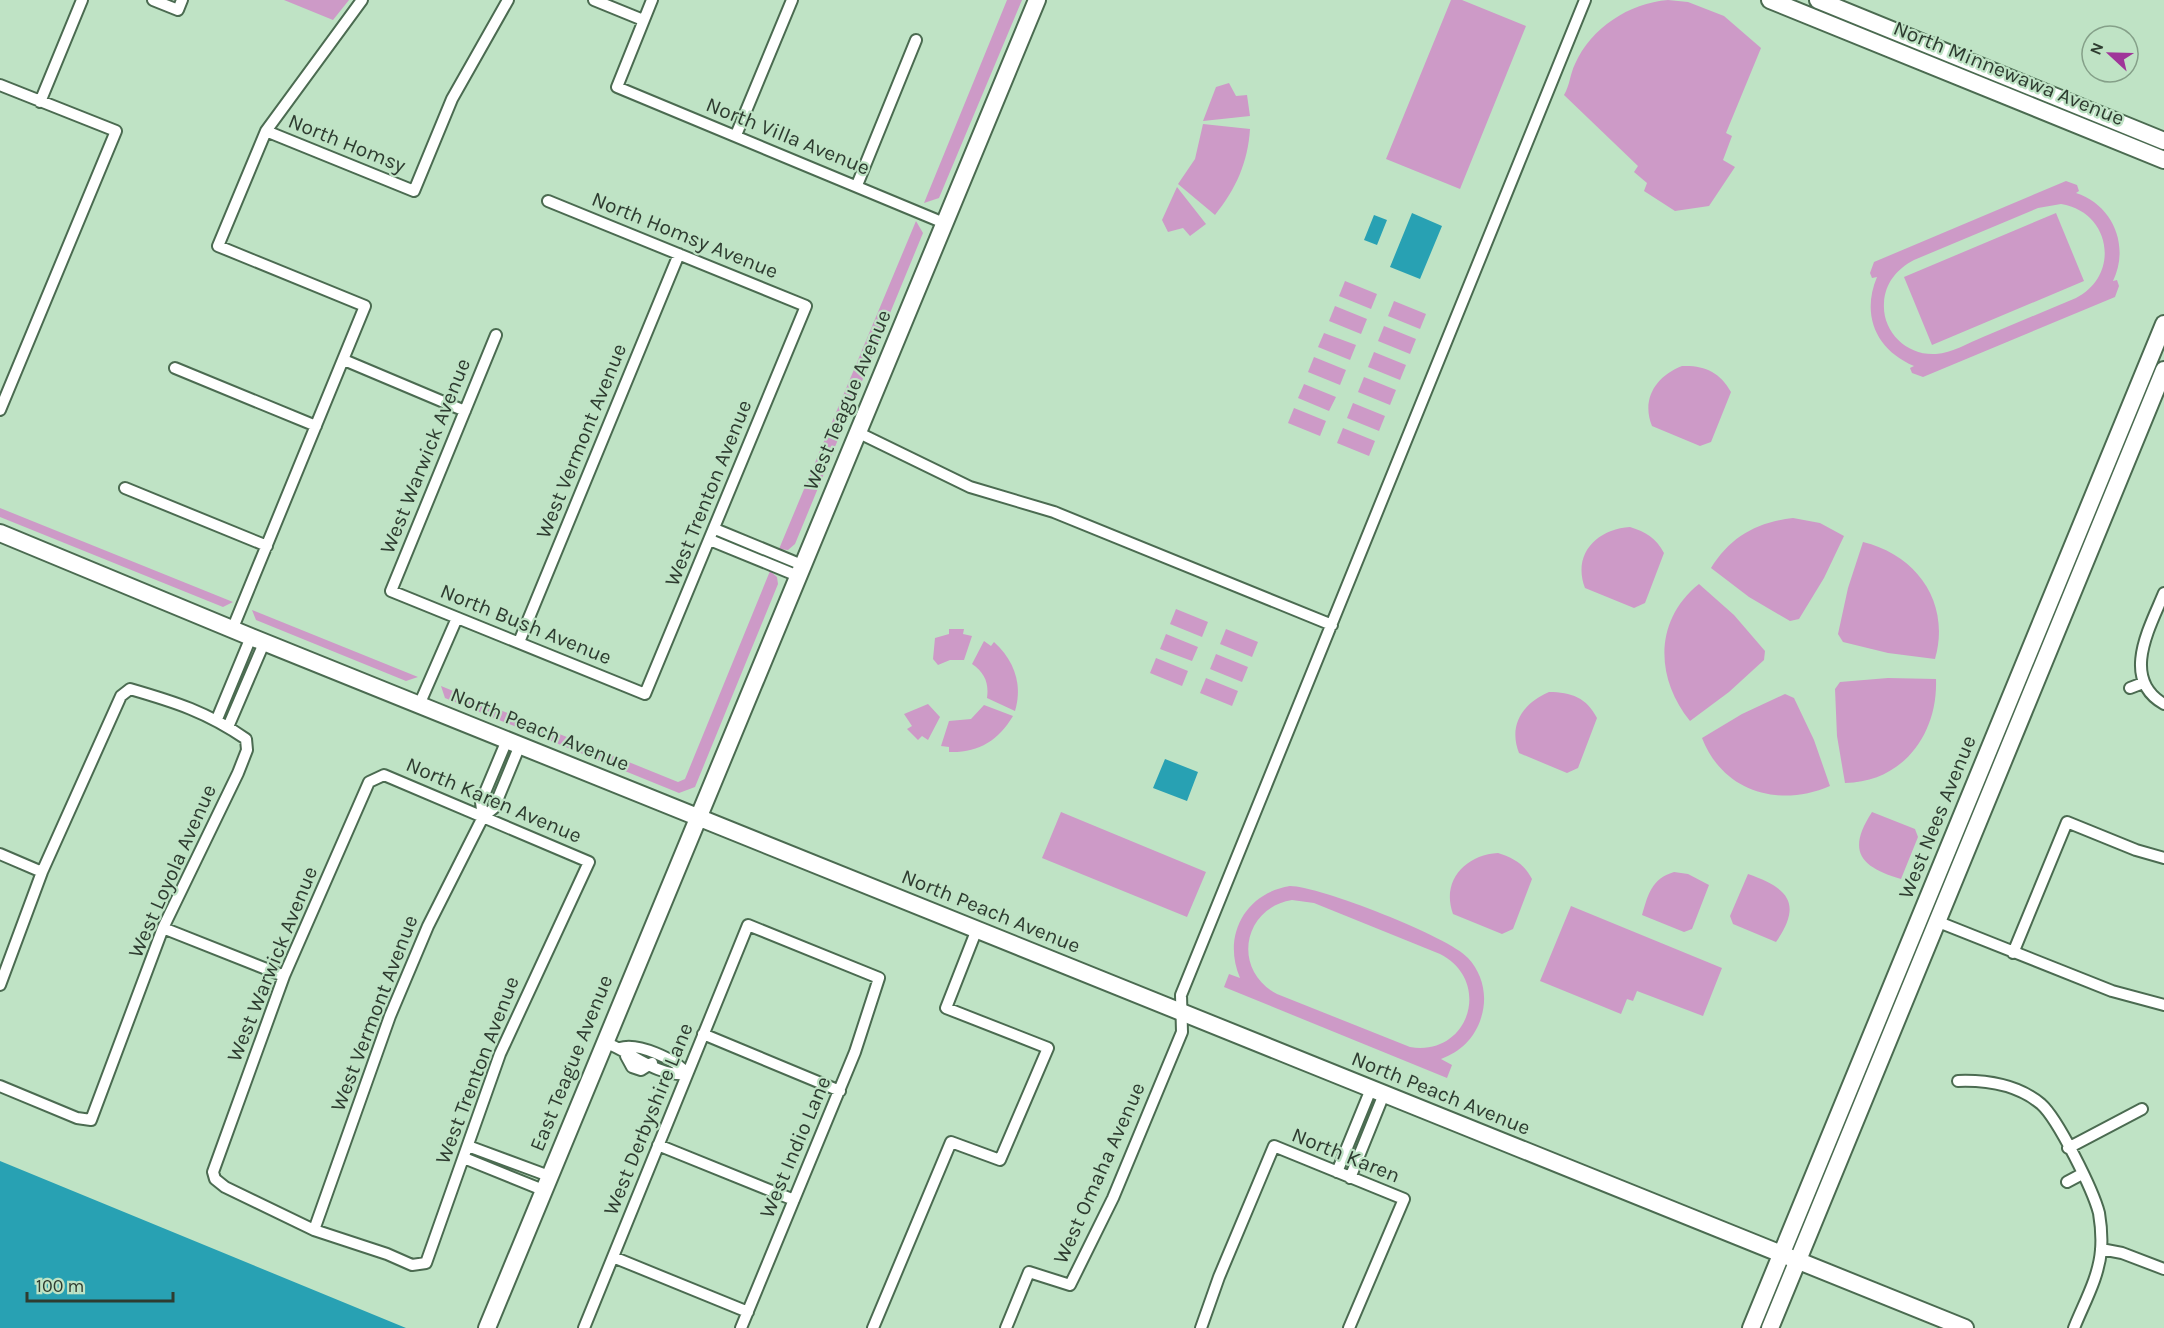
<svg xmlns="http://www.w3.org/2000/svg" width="2164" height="1328" viewBox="0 0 2164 1328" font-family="Karla,sans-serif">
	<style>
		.green { fill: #cd9ac7; fill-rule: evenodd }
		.water { fill: #28a1b3 }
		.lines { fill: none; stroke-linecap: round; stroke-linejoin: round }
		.street-casing { stroke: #4b6b51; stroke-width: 14 }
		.secondary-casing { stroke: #4b6b51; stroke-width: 20 }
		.street { stroke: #fff; stroke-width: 10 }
		.secondary { stroke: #fff; stroke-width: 16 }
		.labels { text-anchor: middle; stroke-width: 4.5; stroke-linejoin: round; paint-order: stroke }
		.street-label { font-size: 21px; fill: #2e3c30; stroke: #bfe3c5 }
	</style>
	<rect width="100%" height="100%" fill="#bfe3c5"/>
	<path class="green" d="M284,0H349L333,20Z
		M1007,0H1022L939,198L924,203Z
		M1451,0H1462L1526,26L1460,189L1386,159Z
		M1668,0L1688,2L1724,16L1761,48L1726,133L1732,136L1723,160L1735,167L1709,206L1675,211L1644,191L1647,183L1634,172L1638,166L1564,95C1570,85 1570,74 1575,64C1591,28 1629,3 1668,0Z
		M1229,83L1236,96L1247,95L1250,116L1203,121L1216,87Z
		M1203,124L1250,129C1248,162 1236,189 1215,215L1178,184L1195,159Z
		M2066,181L2077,185L2079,191L2076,193C2113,205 2130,246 2113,281L2117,280L2119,286L2115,297L1923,377L1912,373L1910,368L1914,366C1876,350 1861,315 1877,277L1872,278L1870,273L1874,262ZM2061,204C2111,212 2121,275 2076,298C2045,311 2014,324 1983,337C1968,343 1952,353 1936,354C1907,356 1882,332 1884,303C1885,283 1897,269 1914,260L2038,208Z
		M1177,187L1206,224L1190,236L1183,228L1168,232L1162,220Z
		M2056,213L2084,281L1932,345L1904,277Z
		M916,221L923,233L795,544L788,550L779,549Z
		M1345,281L1377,294L1371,309L1339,296Z
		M1394,301L1426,314L1420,329L1388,316Z
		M1335,306L1367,319L1361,334L1329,321Z
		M1384,326L1416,339L1410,354L1378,341Z
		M1324,333L1356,345L1350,360L1318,347Z
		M1374,352L1406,365L1400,380L1368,367Z
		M1314,357L1346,370L1340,385L1308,372Z
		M1682,366C1704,365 1720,372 1731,392L1711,442L1700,446L1652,426C1641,399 1656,376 1682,366Z
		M1364,377L1396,390L1390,405L1358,392Z
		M1304,384L1336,397L1329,411L1298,398Z
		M1353,403L1385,416L1379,431L1347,418Z
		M1294,408L1326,421L1320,436L1288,423Z
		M1343,428L1375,441L1369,456L1337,443Z
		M0,508L233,602L223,607L0,517Z
		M1793,518L1820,523L1844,536L1824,578L1799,619L1790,621L1749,597L1711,568C1730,537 1757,522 1793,518Z
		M1630,527C1646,532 1656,538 1664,553L1645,603L1634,608L1585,588C1572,554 1597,529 1630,527Z
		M1863,542C1917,555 1951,603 1935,659L1888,653L1843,642L1838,634L1848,588Z
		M770,571L777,577L778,584L695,787L679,793L445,698L441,686L678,782L685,779Z
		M1699,584L1734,615L1765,651L1764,660L1729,692L1690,721C1655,678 1654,620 1699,584Z
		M1176,609L1208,622L1202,637L1170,624Z
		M252,610L418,677L406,681L256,620Z
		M949,629H964L963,634L972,636L964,660H950L938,665L933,659L935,638L949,634Z
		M1226,629L1258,642L1252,657L1220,644Z
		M1166,634L1198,647L1192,661L1160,649Z
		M984,641L991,646L994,642C1014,660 1023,684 1015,711L987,698C989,683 985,673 972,664Z
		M1216,654L1248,667L1242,682L1210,669Z
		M1156,658L1188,671L1182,686L1150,673Z
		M1206,678L1238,691L1232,706L1200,693Z
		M1888,678L1936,679C1938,734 1903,782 1845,783L1837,736L1835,689L1840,682Z
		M1549,692C1571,692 1587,698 1597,718L1578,768L1567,773L1519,753C1508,725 1523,703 1549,692Z
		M1785,694L1794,698L1814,740L1830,786C1779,808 1723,792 1702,738L1742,714Z
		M928,704L940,717L928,740L922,736L918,740L907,729L912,726L904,714Z
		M984,705L1013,716C998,741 978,753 949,752V747L941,746L949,721L971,719Z
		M1061,812L1206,872L1187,917L1042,858Z
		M1872,812L1915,829L1918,837L1901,879C1861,867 1846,852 1872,812Z
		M1498,853C1514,858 1524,864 1532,879L1513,929L1502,934L1453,914C1441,881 1465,855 1498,853Z
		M1674,872L1688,874L1709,885L1692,929L1684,932L1642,915C1648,895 1651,879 1674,872Z
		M1748,874C1788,888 1803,903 1776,942L1733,924L1730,916Z
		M1290,886C1319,886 1450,937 1468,958C1483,974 1488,997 1481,1018C1475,1038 1460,1052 1441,1059L1452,1065L1447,1078L1224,987L1229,974L1240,978C1222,936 1245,893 1290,886ZM1292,900L1314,903L1440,954C1493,981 1469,1057 1410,1047L1277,994C1232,971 1242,908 1292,900Z
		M1571,906L1722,968L1703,1016L1637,991L1633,1001L1627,999L1621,1014L1540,981Z"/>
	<path class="water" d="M1412,213L1442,226L1420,279L1390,267Z
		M1374,215L1387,220L1377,245L1364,240Z
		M1165,759L1198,772L1187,801L1153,788Z
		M0,1161L406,1328H0Z"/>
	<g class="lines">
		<g class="street-casing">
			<path id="street" d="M153,0L178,10L182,0
				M594,0L643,20
				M652,0L617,87L944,223
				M0,85L116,131L0,410
				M40,102L82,0
				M266,131L414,191L452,99L508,0
				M736,135L792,0
				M857,185L916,40
				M496,335L391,591L645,694L806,306L548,201
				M344,360L465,411
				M175,368L316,426
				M857,432L970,487L1054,512L1332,625
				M125,488L267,546
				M715,529L802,565
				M710,540L798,576
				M2164,593C2150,627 2120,679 2164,704
				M232,630L365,306L218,246L266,131L362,0
				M519,642L679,254
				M2130,688L2143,683
				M419,705L457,618
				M217,719L251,637
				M228,727L264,643
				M384,775L589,862L500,1054L426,1263L412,1265L387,1254L314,1230L225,1187L215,1179L213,1172L284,976L369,782Z
				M483,817L481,802L507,740
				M0,854L42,872
				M1936,921L2112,991L2164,1005
				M163,928L284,976
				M2013,953L2067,822L2136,850L2164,858
				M0,985L42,872L121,696L130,689C175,702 207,712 246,739L247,750L238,773L163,928L91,1120L77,1118L0,1086
				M703,1034L840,1091
				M604,1042C630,1051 656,1077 687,1074
				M620,1048C637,1042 676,1059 687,1074
				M626,1056L632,1067L641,1070L652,1063
				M1958,1081C1986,1080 2018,1085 2041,1104C2058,1119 2093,1190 2099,1213C2101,1225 2102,1238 2101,1250C2099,1277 2084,1303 2074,1328
				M658,1145L794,1200
				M468,1146L549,1176
				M2068,1148L2142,1109
				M464,1158L543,1190
				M1337,1172L1371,1089
				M1350,1178L1384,1094
				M2067,1182L2082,1174
				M314,1230L390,1016L428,926L483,817L494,808L520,745
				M2101,1249L2122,1253L2164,1269
				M613,1257L748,1312
				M584,1328L748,925L879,978L855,1052L741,1328
				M873,1328L951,1142L1000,1160L1048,1048L946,1008L977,929
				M1006,1328L1029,1272L1070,1285L1113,1198L1182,1032L1181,995L1585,0
				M1201,1328L1219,1277L1274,1146L1404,1199L1349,1328"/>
		</g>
		<g class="secondary-casing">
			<path id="secondary" d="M1770,0L2164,160
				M1818,0L2164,141
				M0,533L251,637L1965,1328
				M487,1328L1037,0
				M1751,1328L2164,324
				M1770,1328L2164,370"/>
		</g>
		<use href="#street" class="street"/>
		<use href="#secondary" class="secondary"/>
	</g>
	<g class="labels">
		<g class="street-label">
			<text transform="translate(2009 73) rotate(22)" y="7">North Minnewawa Avenue</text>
			<text transform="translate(788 136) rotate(22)" y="7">North Villa Avenue</text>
			<text transform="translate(347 143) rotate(22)" y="7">North Homsy</text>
			<text transform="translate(685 235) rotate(22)" y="7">North Homsy Avenue</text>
			<text transform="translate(847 400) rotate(-67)" y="7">West Teague Avenue</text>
			<text transform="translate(581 441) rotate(-68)" y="7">West Vermont Avenue</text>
			<text transform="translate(425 456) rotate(-68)" y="7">West Warwick Avenue</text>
			<text transform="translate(708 493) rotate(-68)" y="7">West Trenton Avenue</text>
			<text transform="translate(526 624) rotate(22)" y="7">North Bush Avenue</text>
			<text transform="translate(540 729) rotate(22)" y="7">North Peach Avenue</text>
			<text transform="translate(494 800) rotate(23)" y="7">North Karen Avenue</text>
			<text transform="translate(1937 817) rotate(-68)" y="7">West Nees Avenue</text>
			<text transform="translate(172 871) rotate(-66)" y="7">West Loyola Avenue</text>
			<text transform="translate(991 911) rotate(22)" y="7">North Peach Avenue</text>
			<text transform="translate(272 964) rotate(-68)" y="7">West Warwick Avenue</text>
			<text transform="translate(374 1013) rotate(-69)" y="7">West Vermont Avenue</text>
			<text transform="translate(571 1063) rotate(-68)" y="7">East Teague Avenue</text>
			<text transform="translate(477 1070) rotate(-69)" y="7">West Trenton Avenue</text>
			<text transform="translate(1441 1093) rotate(22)" y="7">North Peach Avenue</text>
			<text transform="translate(648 1119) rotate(-68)" y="7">West Derbyshire Lane</text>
			<text transform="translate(795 1147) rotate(-67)" y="7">West Indio Lane</text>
			<text transform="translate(1346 1155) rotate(22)" y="7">North Karen</text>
			<text transform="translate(1099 1173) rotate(-66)" y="7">West Omaha Avenue</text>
		</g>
	</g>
	<g transform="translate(2110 54) rotate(292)"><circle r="28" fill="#bfe3c5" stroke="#85a089" stroke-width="1.5"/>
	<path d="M0-4.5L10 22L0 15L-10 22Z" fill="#9f3699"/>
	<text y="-9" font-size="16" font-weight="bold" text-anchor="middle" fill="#2e3c30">N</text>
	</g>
	<path d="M27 1292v9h146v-9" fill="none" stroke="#2e3c30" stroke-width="3"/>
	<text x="36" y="1292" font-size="18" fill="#2e3c30" stroke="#bfe3c5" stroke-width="4.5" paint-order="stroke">100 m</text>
</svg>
